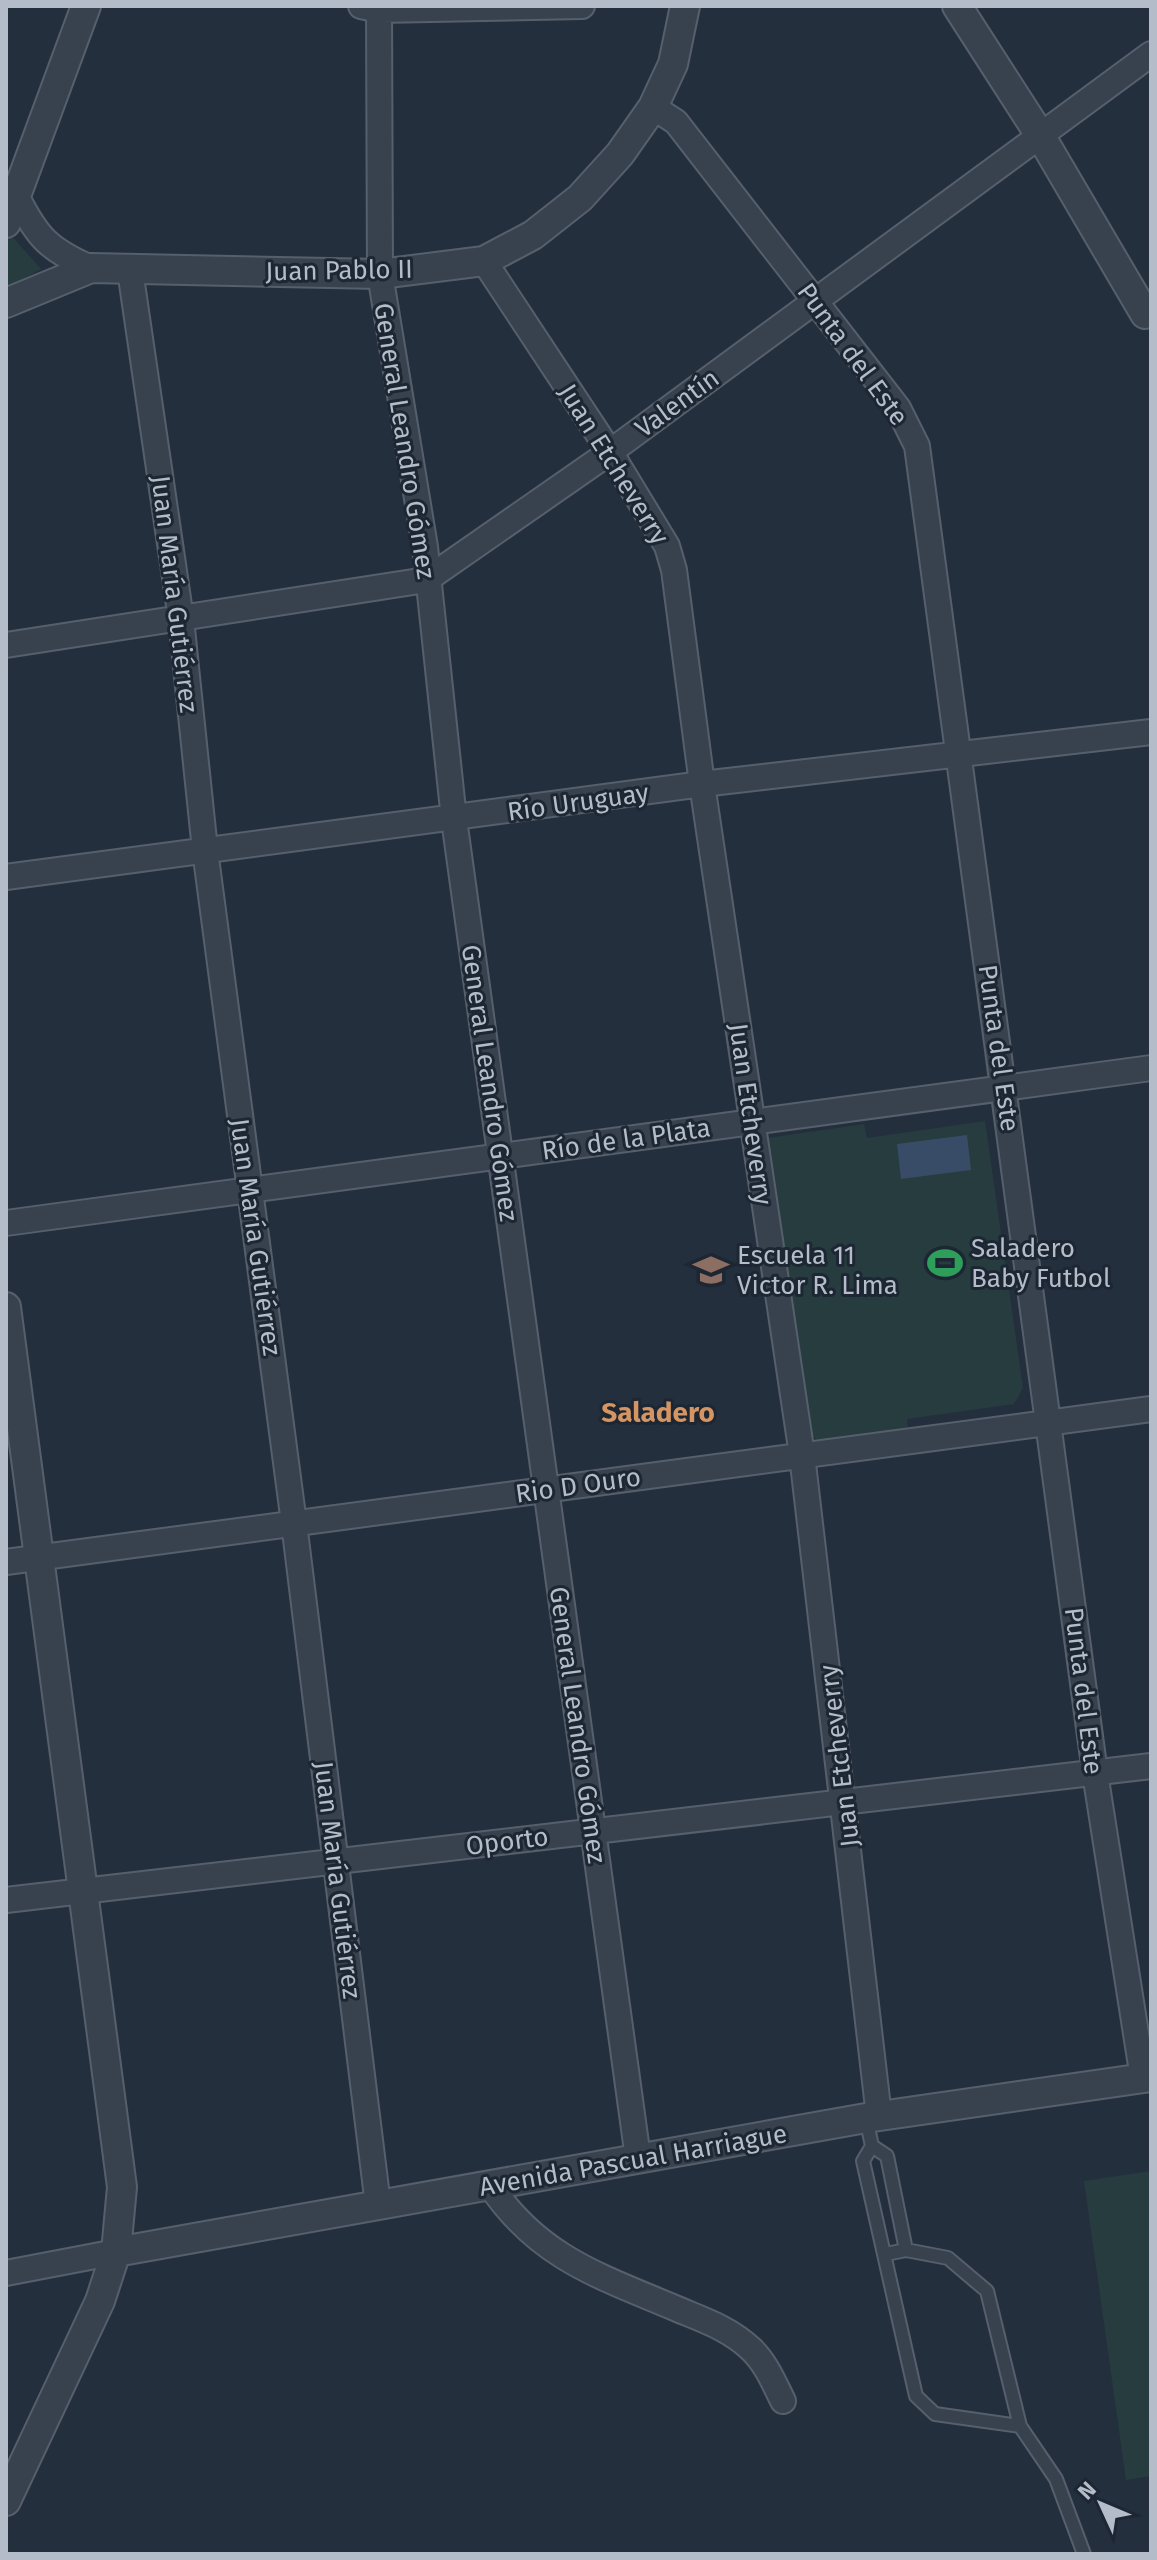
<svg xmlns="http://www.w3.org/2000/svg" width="1157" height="2560" viewBox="0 0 1157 2560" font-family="'Fira Sans',sans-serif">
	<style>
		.green { fill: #263c3f }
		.water { fill: #394c67 }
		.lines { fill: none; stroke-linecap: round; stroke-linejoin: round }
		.service-casing { stroke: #565f6c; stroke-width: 16 }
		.minor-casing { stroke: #565f6c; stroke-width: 28 }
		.tertiary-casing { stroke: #565f6c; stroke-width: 32 }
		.service { stroke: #38414e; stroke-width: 12 }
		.minor { stroke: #38414e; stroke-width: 24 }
		.tertiary { stroke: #38414e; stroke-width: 28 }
		.labels { text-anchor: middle; stroke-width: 6; stroke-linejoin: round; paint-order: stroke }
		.street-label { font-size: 26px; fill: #b4bcc9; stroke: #1d2633 }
		.poi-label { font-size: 26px; fill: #b4bcc9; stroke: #1d2633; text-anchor: start }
		.neighbourhood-label { font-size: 28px; font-weight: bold; fill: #d59563; stroke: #1d2633 }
	</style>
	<rect width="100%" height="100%" fill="#242f3e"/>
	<path class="green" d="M10,234L41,269L6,289V243Z
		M985,1121L1023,1388L1014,1404L907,1419L908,1431L822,1444L809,1433L767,1138L864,1124L867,1138Z
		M1151,2171V2476L1126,2480L1084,2181Z"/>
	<path class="water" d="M967,1135L971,1170L901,1179L897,1144Z"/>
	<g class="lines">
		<g class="service-casing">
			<path id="service" d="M866,2118L872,2146L887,2156L906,2250
				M872,2146L863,2161L916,2396L935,2414L1020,2426
				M886,2254L906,2250L948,2258L987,2291L1020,2426L1056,2479L1084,2554"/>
		</g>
		<g class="minor-casing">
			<path id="minor" d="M361,6L379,10L582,6
				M379,6L380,274L425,547L454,819L638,2158
				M653,107L676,122L898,408L917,446L1095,1773L1143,2078
				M17,197C37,237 49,250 91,268
				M484,261L610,452L667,546L674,570L702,784L802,1455L879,2116
				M130,270L181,619L205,850L294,1523L378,2205
				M6,645L426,580L610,452L1151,54
				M6,877L702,784L1151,732
				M6,1223L1151,1068
				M6,1562L1151,1409
				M6,1900L1151,1766
				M490,2185C538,2257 599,2276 675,2308C703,2320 729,2328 751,2349C766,2363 774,2383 783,2401
				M6,2273L116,2252"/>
		</g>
		<g class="tertiary-casing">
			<path id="tertiary" d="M957,6L1040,135L1145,314
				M6,223L86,6
				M6,303L91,268L380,274L484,261L533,235L580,198L620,154L653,107L673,64L685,6
				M6,1307L122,2187L116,2252L100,2301L6,2501
				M116,2252L866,2118L1151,2077"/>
		</g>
		<use href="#service" class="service"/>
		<use href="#minor" class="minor"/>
		<use href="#tertiary" class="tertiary"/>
	</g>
	<defs>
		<g id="stadium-bare" transform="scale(2.76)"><path d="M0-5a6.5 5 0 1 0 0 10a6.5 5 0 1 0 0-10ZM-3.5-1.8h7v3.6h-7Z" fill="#2e9e5b" stroke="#1d2633" stroke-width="2.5" paint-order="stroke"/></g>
		<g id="school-bare" transform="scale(2.76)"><path d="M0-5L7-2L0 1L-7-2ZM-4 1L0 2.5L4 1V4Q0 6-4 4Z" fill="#8d6e63" stroke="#1d2633" stroke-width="2.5" paint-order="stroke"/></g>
	</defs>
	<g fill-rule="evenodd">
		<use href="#stadium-bare" x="945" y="1263"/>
		<use href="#school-bare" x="711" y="1270"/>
	</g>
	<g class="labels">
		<g class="street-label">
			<text transform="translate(339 270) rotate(-1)" y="9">Juan Pablo II</text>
			<text transform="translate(853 354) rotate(54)" y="9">Punta del Este</text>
			<text transform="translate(677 403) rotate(-36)" y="9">Valentín</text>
			<text transform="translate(405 441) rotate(81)" y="9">General Leandro Gómez</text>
			<text transform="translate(614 464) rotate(58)" y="9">Juan Etcheverry</text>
			<text transform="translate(175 594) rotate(83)" y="9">Juan María Gutiérrez</text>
			<text transform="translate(578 802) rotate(-8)" y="9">Río Uruguay</text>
			<text transform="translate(999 1048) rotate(82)" y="9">Punta del Este</text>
			<text transform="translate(490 1083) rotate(82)" y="9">General Leandro Gómez</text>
			<text transform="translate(751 1114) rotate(82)" y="9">Juan Etcheverry</text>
			<text transform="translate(626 1139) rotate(-8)" y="9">Río de la Plata</text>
			<text transform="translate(256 1237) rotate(82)" y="9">Juan María Gutiérrez</text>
			<text transform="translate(578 1485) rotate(-8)" y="9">Rio D Ouro</text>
			<text transform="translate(1084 1691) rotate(83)" y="9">Punta del Este</text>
			<text transform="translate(578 1725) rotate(82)" y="9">General Leandro Gómez</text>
			<text transform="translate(839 1756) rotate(-97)" y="9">Juan Etcheverry</text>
			<text transform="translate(507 1841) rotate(-7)" y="9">Oporto</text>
			<text transform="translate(338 1880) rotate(83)" y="9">Juan María Gutiérrez</text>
			<text transform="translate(633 2160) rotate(-10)" y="9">Avenida Pascual Harriague</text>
		</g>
		<g class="poi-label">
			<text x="971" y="1257">Saladero<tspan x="971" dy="30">Baby Futbol</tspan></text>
			<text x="737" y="1264">Escuela 11<tspan x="737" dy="30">Victor R. Lima</tspan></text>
		</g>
		<g class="neighbourhood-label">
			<text x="658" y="1422">Saladero</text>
		</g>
	</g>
	<rect width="1157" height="2560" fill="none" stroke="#b4bcc9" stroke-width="16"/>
	<g transform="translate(1101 2504) rotate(314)" stroke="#1d2633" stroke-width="6" paint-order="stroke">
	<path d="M0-6L14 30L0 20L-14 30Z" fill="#b4bcc9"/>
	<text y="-12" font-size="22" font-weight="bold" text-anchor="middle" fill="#b4bcc9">N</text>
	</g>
</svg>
